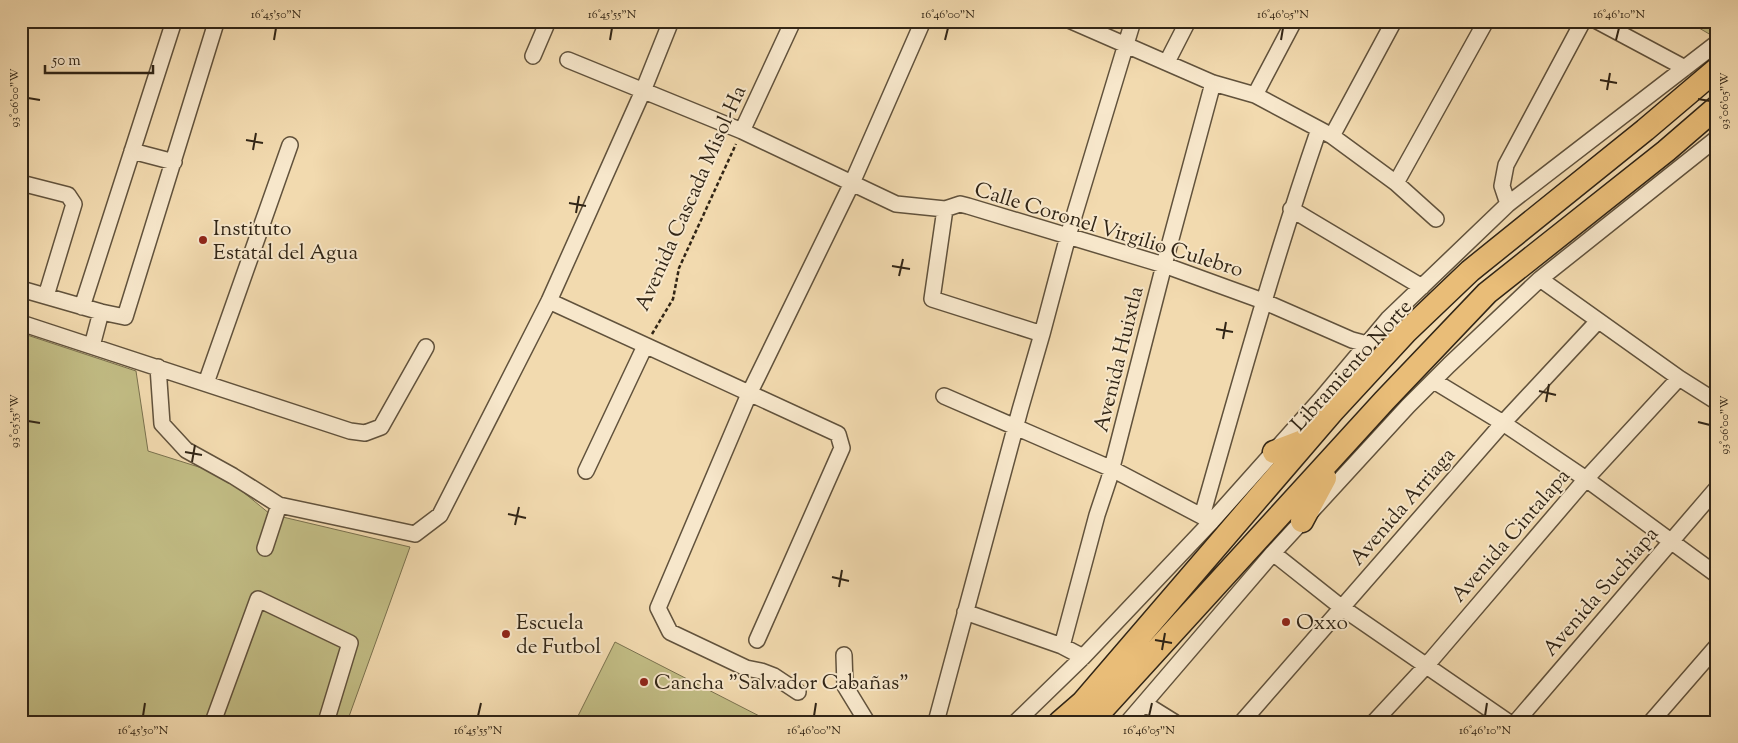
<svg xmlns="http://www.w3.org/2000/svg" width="1738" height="743" viewBox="0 0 1738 743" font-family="'Sorts Mill Goudy',serif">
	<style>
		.green { fill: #c2bd85; stroke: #7a714e }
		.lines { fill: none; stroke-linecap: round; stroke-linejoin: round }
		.minor-casing { stroke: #61523c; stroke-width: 18 }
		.highway-casing { stroke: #312516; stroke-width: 25 }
		.path { stroke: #312516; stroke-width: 2.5; stroke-dasharray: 4 2.5; stroke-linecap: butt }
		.minor { stroke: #f7e7cb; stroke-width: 15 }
		.highway { stroke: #e9bd78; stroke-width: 22 }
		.ticks { fill: none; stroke: #312516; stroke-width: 2 }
		.poi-dot { fill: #8f2418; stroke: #f7e7cb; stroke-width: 2 }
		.labels { text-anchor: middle; stroke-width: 4; stroke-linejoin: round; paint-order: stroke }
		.street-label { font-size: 21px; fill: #312516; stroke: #f7e7cb }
		.poi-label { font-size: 21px; fill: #312516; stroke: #f7e7cb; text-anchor: start }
		.neatline { fill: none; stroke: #312516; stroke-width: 2 }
		.ticks-label { font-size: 12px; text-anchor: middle; fill: #312516 }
	</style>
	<rect width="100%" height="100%" fill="#f2daaf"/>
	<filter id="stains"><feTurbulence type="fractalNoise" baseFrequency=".004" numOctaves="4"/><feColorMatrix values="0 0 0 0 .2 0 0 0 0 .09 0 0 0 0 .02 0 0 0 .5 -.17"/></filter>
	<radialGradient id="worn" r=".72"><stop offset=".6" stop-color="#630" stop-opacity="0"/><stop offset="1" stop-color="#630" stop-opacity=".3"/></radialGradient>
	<path class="green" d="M1687,21H1717V28L1711,35Z
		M21,333L136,371L148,451L221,474L270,514L410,547L347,722H21Z
		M615,642L771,722H575Z"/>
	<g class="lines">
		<g class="minor-casing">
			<path id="minor" d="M1071,21L1213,83L1255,95L1332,136L1396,183L1436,219
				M1597,21L1685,68
				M533,56L548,21
				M568,60L742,131L896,204L945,209L960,204L968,206L1164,265L1263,301L1352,340L1367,344
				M1167,62L1188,21
				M1255,95L1294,21
				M742,131L793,21
				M1332,136L1394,21
				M132,151L174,162
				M21,183L68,195L74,204L46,296
				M1396,183L1486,21
				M1508,204L1502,186L1506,165L1583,21
				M945,209L932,299L1042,334
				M1291,209L1422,287
				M1540,279L1679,378L1717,402
				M21,289L101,312L125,317L215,26L214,21
				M549,301L838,434L842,448L757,640
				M82,307L174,21
				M21,323L350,431L365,433L381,427L426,347
				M92,346L101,312
				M158,367L162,424L186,450L233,476L279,505L415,534L440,515L549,301L643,91L671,21
				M1434,381L1503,423L1586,479L1717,575
				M206,383L290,145
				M944,396L1112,469L1211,521
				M586,471L645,346
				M1202,516C1239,386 1275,257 1319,129
				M265,548L279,505
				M1273,553L1341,607L1508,722
				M965,612L1062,646L1083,657
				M1062,646L1097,515L1109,479L1164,265L1213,83
				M844,655L845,686L867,722
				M798,692L774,676L761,671L746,668L670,632L658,608L749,394L852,183L923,21
				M1145,704L1174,722
				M213,722L258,599L350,643L326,722
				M936,722L1020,410L1042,334L1068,236L1133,21
				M1016,722L1083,657L1212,521L1320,400L1388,319L1508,204L1717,43
				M1128,722L1273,553L1408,406L1449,365L1540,279L1717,138
				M1242,722L1503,423L1598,321
				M1374,722L1426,666L1586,479L1679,378
				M1516,722L1717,488
				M1651,722L1717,646"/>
		</g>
		<g class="highway-casing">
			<path id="highway" d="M1274,452L1308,439
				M1302,521L1325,478
				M1060,722L1083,702L1332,412L1406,332L1470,271L1645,130L1717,69
				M1091,722L1384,401L1487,293L1666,151L1717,107"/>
		</g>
		<path class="path" d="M652,334L673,299L679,268L736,144"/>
		<use href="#minor" class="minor"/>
		<use href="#highway" class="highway"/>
	</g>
	<path class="ticks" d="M274,40L276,28M610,40L612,28M945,40L948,28M1281,40L1283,28M1616,40L1619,28M1600,80L1617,83M1607,90L1610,73M28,98L40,100M1698,99L1710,101M246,140L263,143M253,150L256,133M569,203L586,206M576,213L579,196M892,266L910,269M899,276L903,259M1216,329L1233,332M1223,339L1226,322M1539,391L1556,395M1546,402L1549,384M28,421L40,423M1698,422L1710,425M185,452L202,455M192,462L195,445M508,514L526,518M515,525L519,507M832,577L849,581M839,587L842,570M1155,640L1172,643M1162,650L1165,633M143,716L145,703M478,716L481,703M814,716L816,703M1149,716L1152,703M1485,716L1487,703"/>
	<g class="poi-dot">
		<circle cx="203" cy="240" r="5"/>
		<circle cx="1286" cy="622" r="5"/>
		<circle cx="506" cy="634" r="5"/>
		<circle cx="644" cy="682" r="5"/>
	</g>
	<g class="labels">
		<g class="street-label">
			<text transform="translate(690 198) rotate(-66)" y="7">Avenida Cascada Misol-Ha</text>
			<text transform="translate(1109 229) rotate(17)" y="7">Calle Coronel Virgilio Culebro</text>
			<text transform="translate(1118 359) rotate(-76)" y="7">Avenida Huixtla</text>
			<text transform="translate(1351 365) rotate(-48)" y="7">Libramiento Norte</text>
			<text transform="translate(1402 506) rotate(-49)" y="7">Avenida Arriaga</text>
			<text transform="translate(1510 535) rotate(-49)" y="7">Avenida Cintalapa</text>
			<text transform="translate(1600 591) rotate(-49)" y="7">Avenida Suchiapa</text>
		</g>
		<g class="poi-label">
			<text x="213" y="235">Instituto<tspan x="213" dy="24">Estatal del Agua</tspan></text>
			<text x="516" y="629">Escuela<tspan x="516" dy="24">de Futbol</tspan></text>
			<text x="1296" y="629">Oxxo</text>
			<text x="654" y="689">Cancha "Salvador Cabañas"</text>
		</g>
	</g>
	<rect width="1738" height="743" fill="none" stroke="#f2daaf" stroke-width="55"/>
	<path d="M45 65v8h108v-8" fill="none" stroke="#312516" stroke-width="2.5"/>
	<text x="52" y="65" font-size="15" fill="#312516" stroke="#f7e7cb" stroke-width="4" paint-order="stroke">50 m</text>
	<rect x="28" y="28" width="1682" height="688" class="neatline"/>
	<g class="ticks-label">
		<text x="276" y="18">16°45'50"N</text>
		<text x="612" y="18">16°45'55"N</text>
		<text x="948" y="18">16°46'00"N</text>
		<text x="1283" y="18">16°46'05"N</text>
		<text x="1619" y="18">16°46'10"N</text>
		<text transform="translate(14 98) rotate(-90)" y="4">93°06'00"W</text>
		<text transform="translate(1724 101) rotate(-90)" y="4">93°06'05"W</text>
		<text transform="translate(14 421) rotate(-90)" y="4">93°05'55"W</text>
		<text transform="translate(1724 425) rotate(-90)" y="4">93°06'00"W</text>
		<text x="143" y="734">16°45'50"N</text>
		<text x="478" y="734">16°45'55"N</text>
		<text x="814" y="734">16°46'00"N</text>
		<text x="1149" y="734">16°46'05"N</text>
		<text x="1485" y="734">16°46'10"N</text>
	</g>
	<rect width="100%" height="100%" filter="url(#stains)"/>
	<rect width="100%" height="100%" fill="url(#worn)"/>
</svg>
